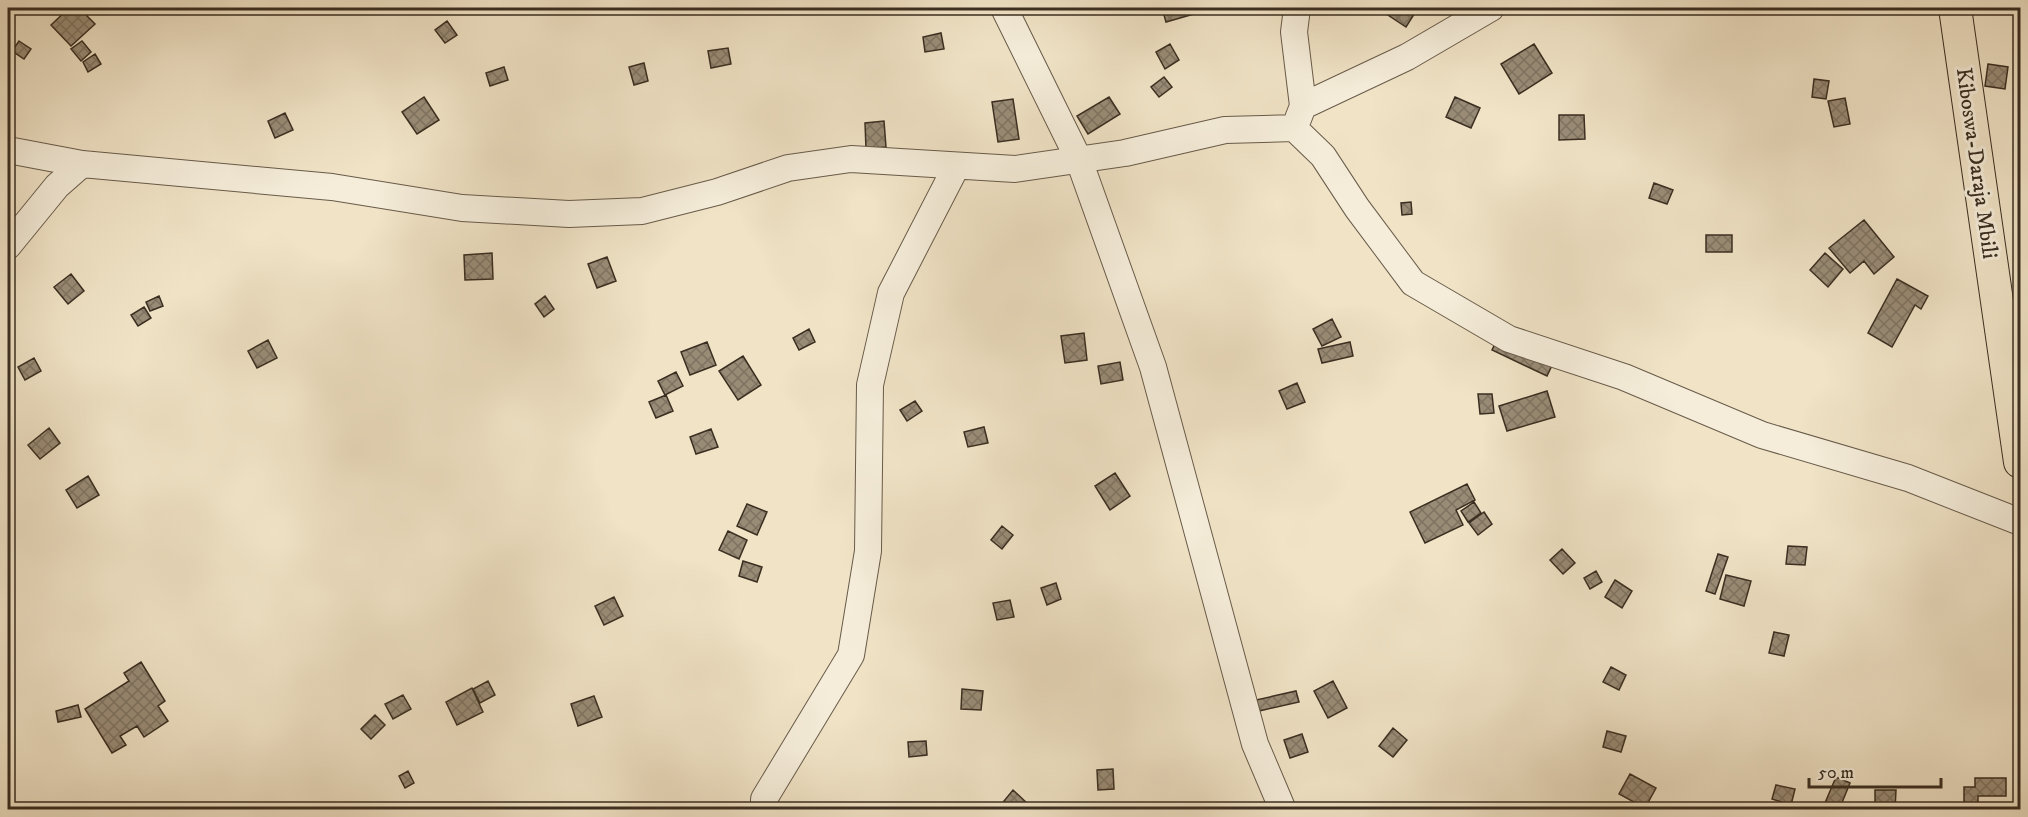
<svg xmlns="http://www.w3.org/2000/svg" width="2028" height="817" viewBox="0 0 2028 817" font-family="'IM FELL DW Pica',serif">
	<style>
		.building { fill: url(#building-cross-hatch); stroke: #3a2e21; stroke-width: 1.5 }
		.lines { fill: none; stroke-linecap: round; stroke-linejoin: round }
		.minor-casing { stroke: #685b4a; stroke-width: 28 }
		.major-casing { stroke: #3a2e21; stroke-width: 34 }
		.minor { stroke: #f5edda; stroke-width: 26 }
		.major { stroke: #f0e3c6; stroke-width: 32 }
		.labels { text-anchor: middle; stroke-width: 6; stroke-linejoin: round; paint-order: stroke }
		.street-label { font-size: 22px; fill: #3a2e21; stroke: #f5edda }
	</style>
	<defs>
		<pattern id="building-cross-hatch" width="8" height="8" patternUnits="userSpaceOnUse" patternTransform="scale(1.5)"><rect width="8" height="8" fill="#998c77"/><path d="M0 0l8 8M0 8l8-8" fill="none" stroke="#7e7361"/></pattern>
	</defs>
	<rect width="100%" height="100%" fill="#f0e3c6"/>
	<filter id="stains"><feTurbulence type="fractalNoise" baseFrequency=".00333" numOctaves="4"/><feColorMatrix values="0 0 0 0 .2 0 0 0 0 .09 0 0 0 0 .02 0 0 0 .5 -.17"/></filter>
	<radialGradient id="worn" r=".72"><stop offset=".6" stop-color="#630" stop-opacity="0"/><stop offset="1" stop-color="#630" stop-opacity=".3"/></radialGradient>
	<path class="building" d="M69,8H79L95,24L71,46L51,25Z
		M1162,8H1192L1194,14L1166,22Z
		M1389,8H1418L1406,27L1385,13Z
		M447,21L457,35L445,43L435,30Z
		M941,33L944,49L925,52L923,37Z
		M19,41L31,49L24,59L12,51Z
		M82,41L91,52L81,61L71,49Z
		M1170,44L1179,60L1165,69L1156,52Z
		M1534,44L1552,73L1519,94L1501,64Z
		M728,48L731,64L711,68L708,51Z
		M95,54L101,64L88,72L83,62Z
		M644,63L648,81L634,85L629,67Z
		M1988,64L2008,67L2005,89L1985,86Z
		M504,67L508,80L490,86L486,73Z
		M1164,77L1172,87L1159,97L1151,87Z
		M1814,79L1829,81L1826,99L1812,97Z
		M424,97L439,120L417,134L402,112Z
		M1109,97L1120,114L1088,134L1077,116Z
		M1455,97L1480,108L1471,128L1446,117Z
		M1845,98L1850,124L1834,127L1828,101Z
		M1013,99L1019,139L998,142L992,102Z
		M285,113L293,130L275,138L268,121Z
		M1559,115H1584L1585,139L1559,140Z
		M884,121L886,147L866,149L865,123Z
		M1654,183L1673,190L1667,204L1649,198Z
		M1411,202L1412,214L1402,215L1401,203Z
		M1864,220L1894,257L1874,274L1864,261L1850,273L1829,248Z
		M1706,235H1732V252H1706Z
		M492,253L493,279L465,280L464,255Z
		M1825,253L1843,269L1828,287L1810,270Z
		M607,257L616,281L597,288L588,264Z
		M71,274L84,291L68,304L54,287Z
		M1897,279L1928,296L1921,309L1915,305L1892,347L1868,333Z
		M159,296L163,306L150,311L146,302Z
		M545,296L554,309L544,317L535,304Z
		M144,307L151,318L138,326L131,315Z
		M1332,319L1341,337L1322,346L1313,329Z
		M809,329L815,342L799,350L793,338Z
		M1084,333L1087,360L1065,363L1061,336Z
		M1499,336L1554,361L1547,376L1492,350Z
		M268,340L277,358L257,368L248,351Z
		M707,342L716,365L690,375L681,352Z
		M1350,342L1353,356L1322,363L1318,349Z
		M743,356L761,385L738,400L719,371Z
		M34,358L41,371L25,380L18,367Z
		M1120,362L1123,380L1101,384L1098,366Z
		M676,372L683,386L665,395L658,381Z
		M1297,383L1305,402L1287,409L1279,391Z
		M1547,391L1555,417L1507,431L1499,406Z
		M1478,394H1492L1494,413L1480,414Z
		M666,395L673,411L656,418L649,402Z
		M915,401L922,411L907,421L900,410Z
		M984,427L988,443L968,447L964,432Z
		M49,428L60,443L40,459L28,445Z
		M711,429L718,447L696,454L690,437Z
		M1115,473L1130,496L1110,510L1095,486Z
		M88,476L99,495L77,508L66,490Z
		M1467,484L1475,500L1456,510L1463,525L1425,543L1410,512Z
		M1474,502L1481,513L1468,522L1461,511Z
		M747,504L767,512L757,535L737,526Z
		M1484,512L1492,524L1478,535L1469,523Z
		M1002,526L1013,535L1002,549L991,540Z
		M728,531L747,540L739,559L719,550Z
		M1788,546L1807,547L1805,565L1786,564Z
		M1562,549L1575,563L1563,574L1550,560Z
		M1718,554L1728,557L1715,594L1706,591Z
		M743,561L762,567L757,582L739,576Z
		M1596,571L1602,582L1590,589L1584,578Z
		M1726,575L1751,581L1744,606L1720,599Z
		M1615,580L1632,591L1622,608L1605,597Z
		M1056,583L1061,599L1047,605L1041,588Z
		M614,597L623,616L604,625L595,606Z
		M1010,600L1014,617L997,620L993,603Z
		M1774,632L1789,635L1784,656L1769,653Z
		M141,662L165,701L158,706L168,721L144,737L137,726L120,736L126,745L112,753L85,709L129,681L124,673Z
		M1611,667L1626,675L1619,690L1603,682Z
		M488,681L495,695L480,703L473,689Z
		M1333,681L1347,708L1328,718L1314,691Z
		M472,688L483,712L457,725L446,702Z
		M962,689L983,691L981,710L961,709Z
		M1296,691L1299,702L1259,711L1256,700Z
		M403,695L411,709L393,719L385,704Z
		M594,696L602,717L578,726L571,704Z
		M78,705L81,717L58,722L56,711Z
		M375,715L385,725L371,739L361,729Z
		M1393,728L1407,740L1393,757L1379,746Z
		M1607,731L1626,736L1621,752L1603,747Z
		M1302,734L1308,752L1290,758L1284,740Z
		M926,741L927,755L909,757L908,742Z
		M1113,769L1114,789L1098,790L1097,770Z
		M408,771L414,783L405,788L399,776Z
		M1630,774L1656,788L1645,808L1619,794Z
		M1836,777L1850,783L1839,810H1822Z
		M1975,778H2006V796H1978V810H1964V787H1975Z
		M1776,785L1795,789L1791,805L1772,799Z
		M1013,790L1028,804L1023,810H1003L999,807Z
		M1875,790H1896L1895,810H1864V805H1875Z
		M1375,805V810H1358V806Z"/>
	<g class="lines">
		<g class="minor-casing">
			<path id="minor" d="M1004,8L1079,160L1153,367L1255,744L1283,810
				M1297,8L1294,32L1303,106L1298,119
				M1303,106L1407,57L1491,8
				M8,150L82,164L332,187L462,208L569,214L642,211L717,192L788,168L851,159L1015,169L1125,153L1225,130L1294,128L1323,156L1357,208L1413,283L1509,339L1624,377L1762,435L1908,478L2020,522
				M8,246L57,186L82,164
				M764,810V799L851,655L868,551L870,385L891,293L956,167"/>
		</g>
		<g class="major-casing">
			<path id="major" d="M1955,8L2020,462"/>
		</g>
		<use href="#minor" class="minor"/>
		<use href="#major" class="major"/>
	</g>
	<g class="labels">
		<g class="street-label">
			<text transform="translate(1978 163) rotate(82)" y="8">Kiboswa-Daraja Mbili</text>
		</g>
	</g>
	<rect width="2028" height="817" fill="none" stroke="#f0e3c6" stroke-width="30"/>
	<rect x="9" y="9" width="2010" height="799" fill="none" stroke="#3a2e21" stroke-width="3"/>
	<rect x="15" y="15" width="1998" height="787" fill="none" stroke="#3a2e21" stroke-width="1.5"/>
	<path d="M1809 778v9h132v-9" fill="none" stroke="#3a2e21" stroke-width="3"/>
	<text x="1818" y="778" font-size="18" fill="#3a2e21" stroke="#f5edda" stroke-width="4.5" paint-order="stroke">50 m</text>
	<rect width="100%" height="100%" filter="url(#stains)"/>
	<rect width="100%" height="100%" fill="url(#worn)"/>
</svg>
